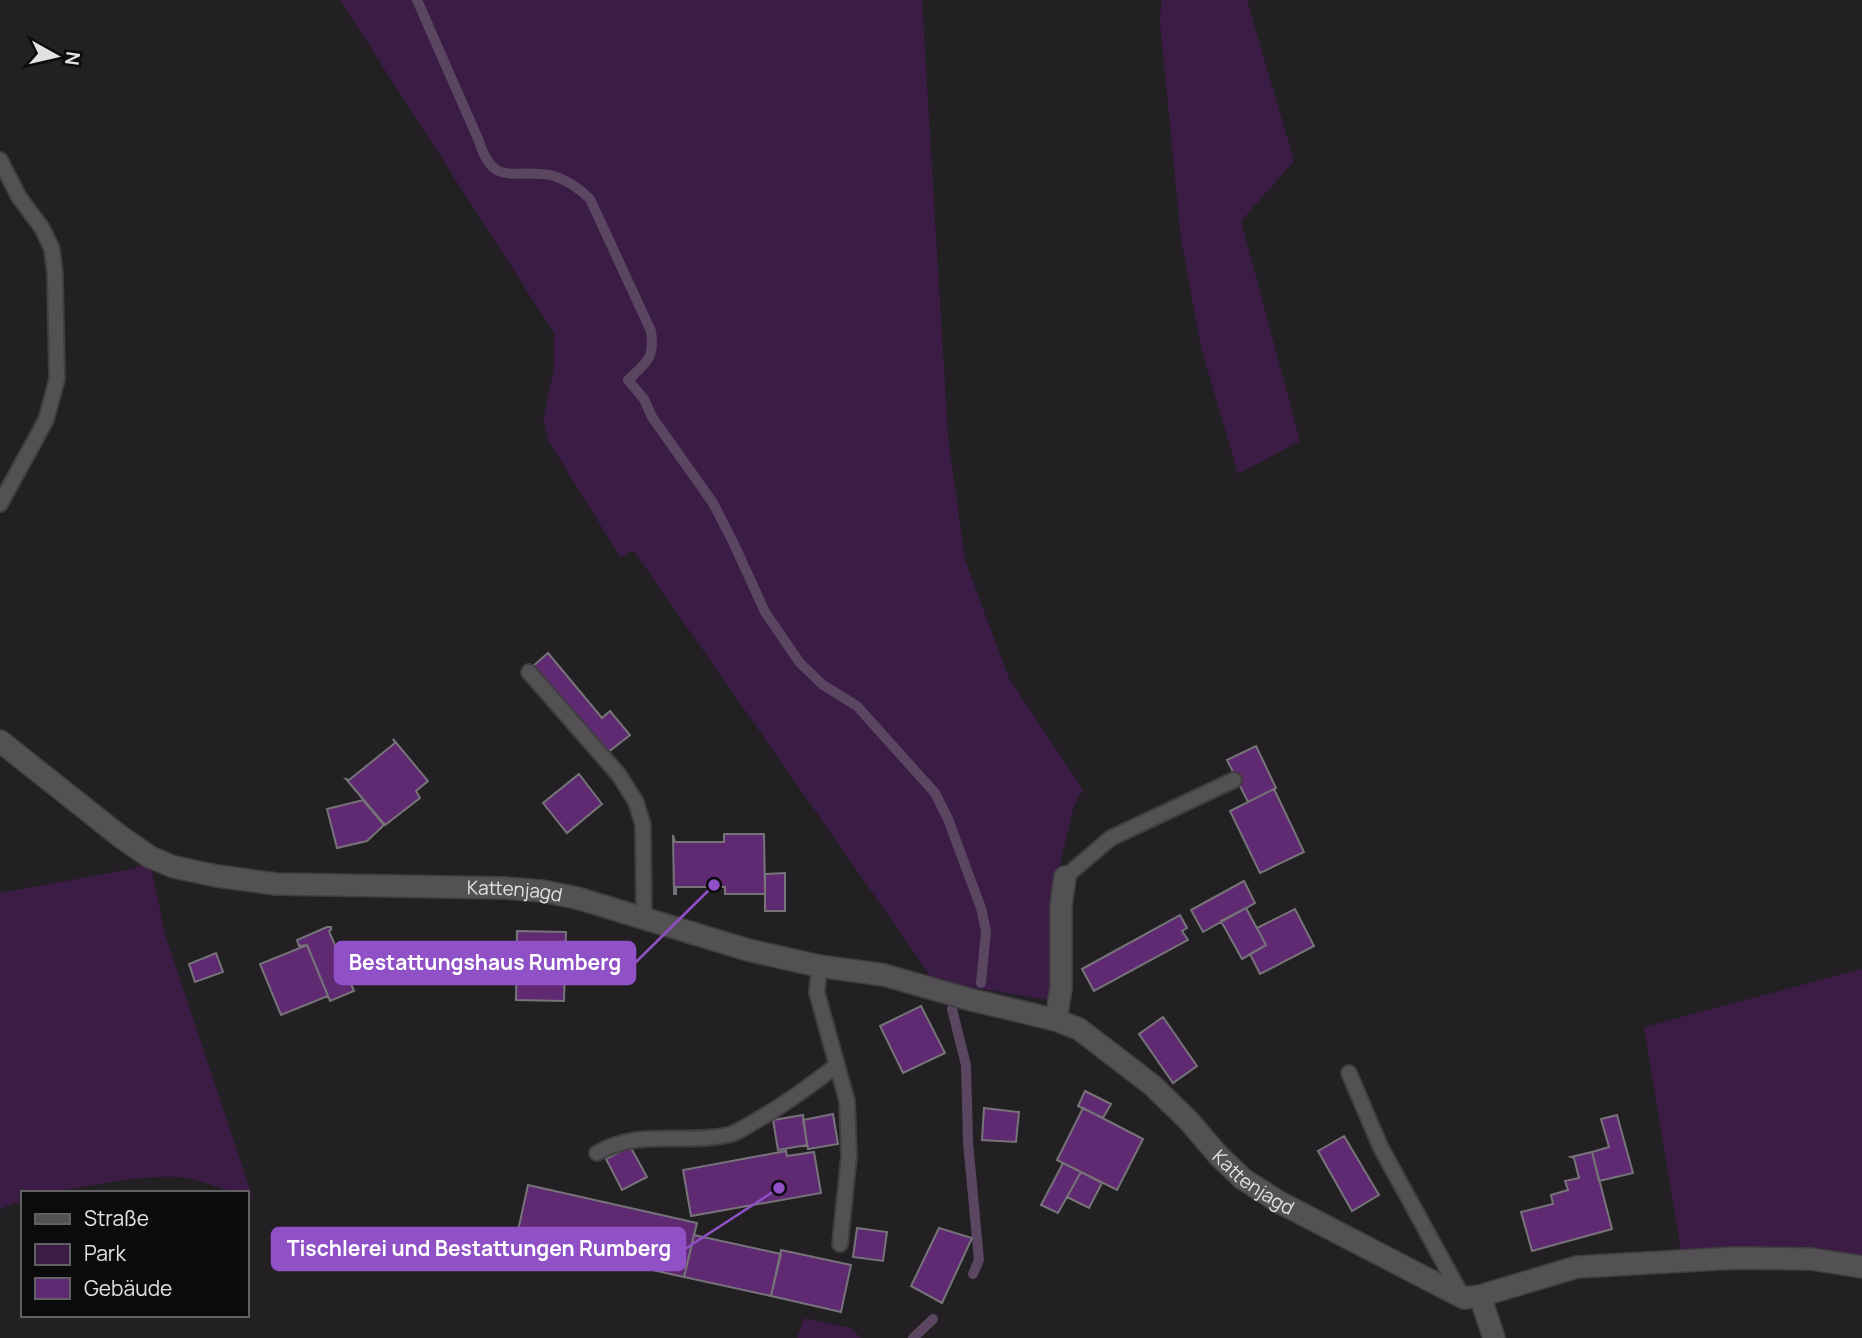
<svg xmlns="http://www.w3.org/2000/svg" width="1862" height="1338" viewBox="0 0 1862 1338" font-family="Manrope,sans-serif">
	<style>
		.green { fill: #3a1c45 }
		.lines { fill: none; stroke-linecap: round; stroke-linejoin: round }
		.stream { stroke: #5a4661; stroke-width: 10 }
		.building { fill: #602a73; stroke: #767478; stroke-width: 2 }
		.lane-casing { stroke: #403e40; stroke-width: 18 }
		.street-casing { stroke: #403e40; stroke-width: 24 }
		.lane { stroke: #545155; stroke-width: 14 }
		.street { stroke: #545155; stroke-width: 21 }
		.labels { text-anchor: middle; stroke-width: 5; stroke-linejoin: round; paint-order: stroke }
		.street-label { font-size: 19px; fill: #e3e1e3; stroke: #0b0a0c }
		.leader { fill: none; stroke: #9050c6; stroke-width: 2.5 }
		.callout-dot { fill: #9050c6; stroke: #0b0a0c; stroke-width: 2.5 }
		.callout { fill: #9050c6; stroke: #9050c6; stroke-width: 2.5 }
		.callout-label { font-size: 21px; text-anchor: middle; font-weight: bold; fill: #fff }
	</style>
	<rect width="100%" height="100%" fill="#222023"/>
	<path class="green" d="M340,0H922L948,436L965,560L1009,678L1083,790L1074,806L1055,885L1049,1000L934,981L633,550L621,558L549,442L543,420L554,368V333Z
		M1161,0H1247L1294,161L1241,221L1300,441L1238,474L1201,347L1181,239L1160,23Z
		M150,861L165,934L253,1198L247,1196V1193C223,1193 202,1178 179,1177C126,1174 75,1193 23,1193V1200L0,1209V893L132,869Z
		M1862,969V1258L1681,1251L1644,1027Z
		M804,1318L851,1328L861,1338H797Z"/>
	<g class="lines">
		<path class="stream" d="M417,0L479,141C494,191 518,166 554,176C569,181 580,189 590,199L651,331C655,358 647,362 628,380L644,399L652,417L713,503L733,542L765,612L800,663L823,685L857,706L935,793L948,819L981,908L986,931L981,983
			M952,1009L966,1065L968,1142L979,1260L973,1274
			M913,1338L933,1319"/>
	</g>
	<path class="building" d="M548,653L602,718L610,711L630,735L607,753L533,666Z
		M393,739L428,781L416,791L420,798L385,825L346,779L349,780L395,743Z
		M1256,746L1276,788L1248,802L1227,760Z
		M579,774L602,804L567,833L543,803Z
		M1274,789L1304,852L1260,873L1230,811Z
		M363,800L384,825L367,841L337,848L327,809Z
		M724,834H764L765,894H725V887H676V894H674L673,835L675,842H724Z
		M785,873V911H765V874Z
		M1244,881L1255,903L1203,932L1191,910Z
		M1246,908L1266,945L1242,959L1221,921Z
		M1295,909L1314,946L1260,974L1250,954L1266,945L1257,928Z
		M1180,915L1187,928L1182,931L1188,940L1094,991L1082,969Z
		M327,927H331V930L329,931L354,991L330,1001L307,945L299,946L297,940Z
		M517,931L566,932L564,1001L516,1000Z
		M307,945L328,996L281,1015L260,964Z
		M467,949L516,950V984L466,983Z
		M216,953L223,972L195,982L189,964Z
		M921,1006L945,1053L903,1073L880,1026Z
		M1163,1017L1197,1066L1173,1083L1139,1034Z
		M1085,1091L1111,1104L1103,1118L1078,1106Z
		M984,1108L1019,1112L1016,1142L982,1140Z
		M1083,1108L1143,1139L1117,1190L1057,1160Z
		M833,1114L838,1144L808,1149L803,1120Z
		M803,1115L807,1145L778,1150L773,1120Z
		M1617,1115L1633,1173L1599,1181L1592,1152L1609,1147L1601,1119Z
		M1344,1136L1379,1195L1352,1211L1318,1151Z
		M630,1146L647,1177L622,1190L606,1159Z
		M786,1151L787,1156L814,1152L821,1193L691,1216L683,1170Z
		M1592,1152L1612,1229L1532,1251L1521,1212L1553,1204L1551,1195L1568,1190L1565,1181L1579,1178L1574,1158L1571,1157Z
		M1063,1163L1081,1172L1058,1213L1041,1205Z
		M1081,1172L1102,1183L1089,1208L1067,1197Z
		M528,1185L697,1223L684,1277L516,1240Z
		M857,1228L887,1232L883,1261L853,1257Z
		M939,1228L972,1238L942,1303L911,1286Z
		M694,1235L781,1254L771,1296L684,1277Z
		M781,1250L851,1265L841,1312L771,1296Z"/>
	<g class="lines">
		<g class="lane-casing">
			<path id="lane" d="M0,160L19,197L42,228L52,249L55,275L57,379L46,420L0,504
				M529,672L619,775L636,802L643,825L644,918
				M1065,877L1111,838L1234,780
				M819,966L817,993L847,1101L849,1156L840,1244
				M1349,1073L1381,1148L1462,1296
				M597,1153C641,1128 682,1145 728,1135C737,1133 745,1127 752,1123C783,1106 810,1086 837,1065"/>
		</g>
		<g class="street-casing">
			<g id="street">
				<path id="s1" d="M0,741L121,837L150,857L174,867L217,876L276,884L505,888L542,891L577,898L748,950L819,966L884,975L968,999L1056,1020L1079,1029L1152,1085L1189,1121L1218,1155L1243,1179L1279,1202L1464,1298L1480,1296L1577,1267L1735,1258L1811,1259L1862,1267"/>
				<path d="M1056,1020L1061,988V906L1065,877"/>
				<path d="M1480,1296L1494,1338"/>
			</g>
		</g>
		<use href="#lane" class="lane"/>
		<use href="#street" class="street"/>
	</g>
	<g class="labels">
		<g class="street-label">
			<text dy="7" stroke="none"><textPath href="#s1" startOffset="558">Kattenjagd</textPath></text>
			<text dy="7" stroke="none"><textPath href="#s1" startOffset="1374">Kattenjagd</textPath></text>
		</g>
	</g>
	<path class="leader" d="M714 885L635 963M779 1188L685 1249"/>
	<g class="callout-dot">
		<circle cx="714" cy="885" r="7"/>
		<circle cx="779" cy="1188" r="7"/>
	</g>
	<g class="callout">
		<rect x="335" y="942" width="300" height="42" rx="7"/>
		<rect x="272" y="1228" width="413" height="42" rx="7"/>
	</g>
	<g class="callout-label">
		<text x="485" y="970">Bestattungshaus Rumberg</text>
		<text x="479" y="1256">Tischlerei und Bestattungen Rumberg</text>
	</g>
	<rect x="21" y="1191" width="228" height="126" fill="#0b0a0c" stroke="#616062" stroke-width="2"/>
	<rect x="35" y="1214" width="35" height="10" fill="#545155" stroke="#616062" stroke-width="2"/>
	<text x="84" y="1226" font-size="21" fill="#e3e1e3">Straße</text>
	<rect x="35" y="1244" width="35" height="21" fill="#3a1c45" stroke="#616062" stroke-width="2"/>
	<text x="84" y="1261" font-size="21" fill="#e3e1e3">Park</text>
	<rect x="35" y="1278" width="35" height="21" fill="#602a73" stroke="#616062" stroke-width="2"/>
	<text x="84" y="1296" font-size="21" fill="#e3e1e3">Gebäude</text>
	<g transform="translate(56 56) rotate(98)" stroke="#0b0a0c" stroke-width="5" paint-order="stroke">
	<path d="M0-5L12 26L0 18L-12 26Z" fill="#e3e1e3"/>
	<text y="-10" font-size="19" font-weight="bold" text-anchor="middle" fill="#e3e1e3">N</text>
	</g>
</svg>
